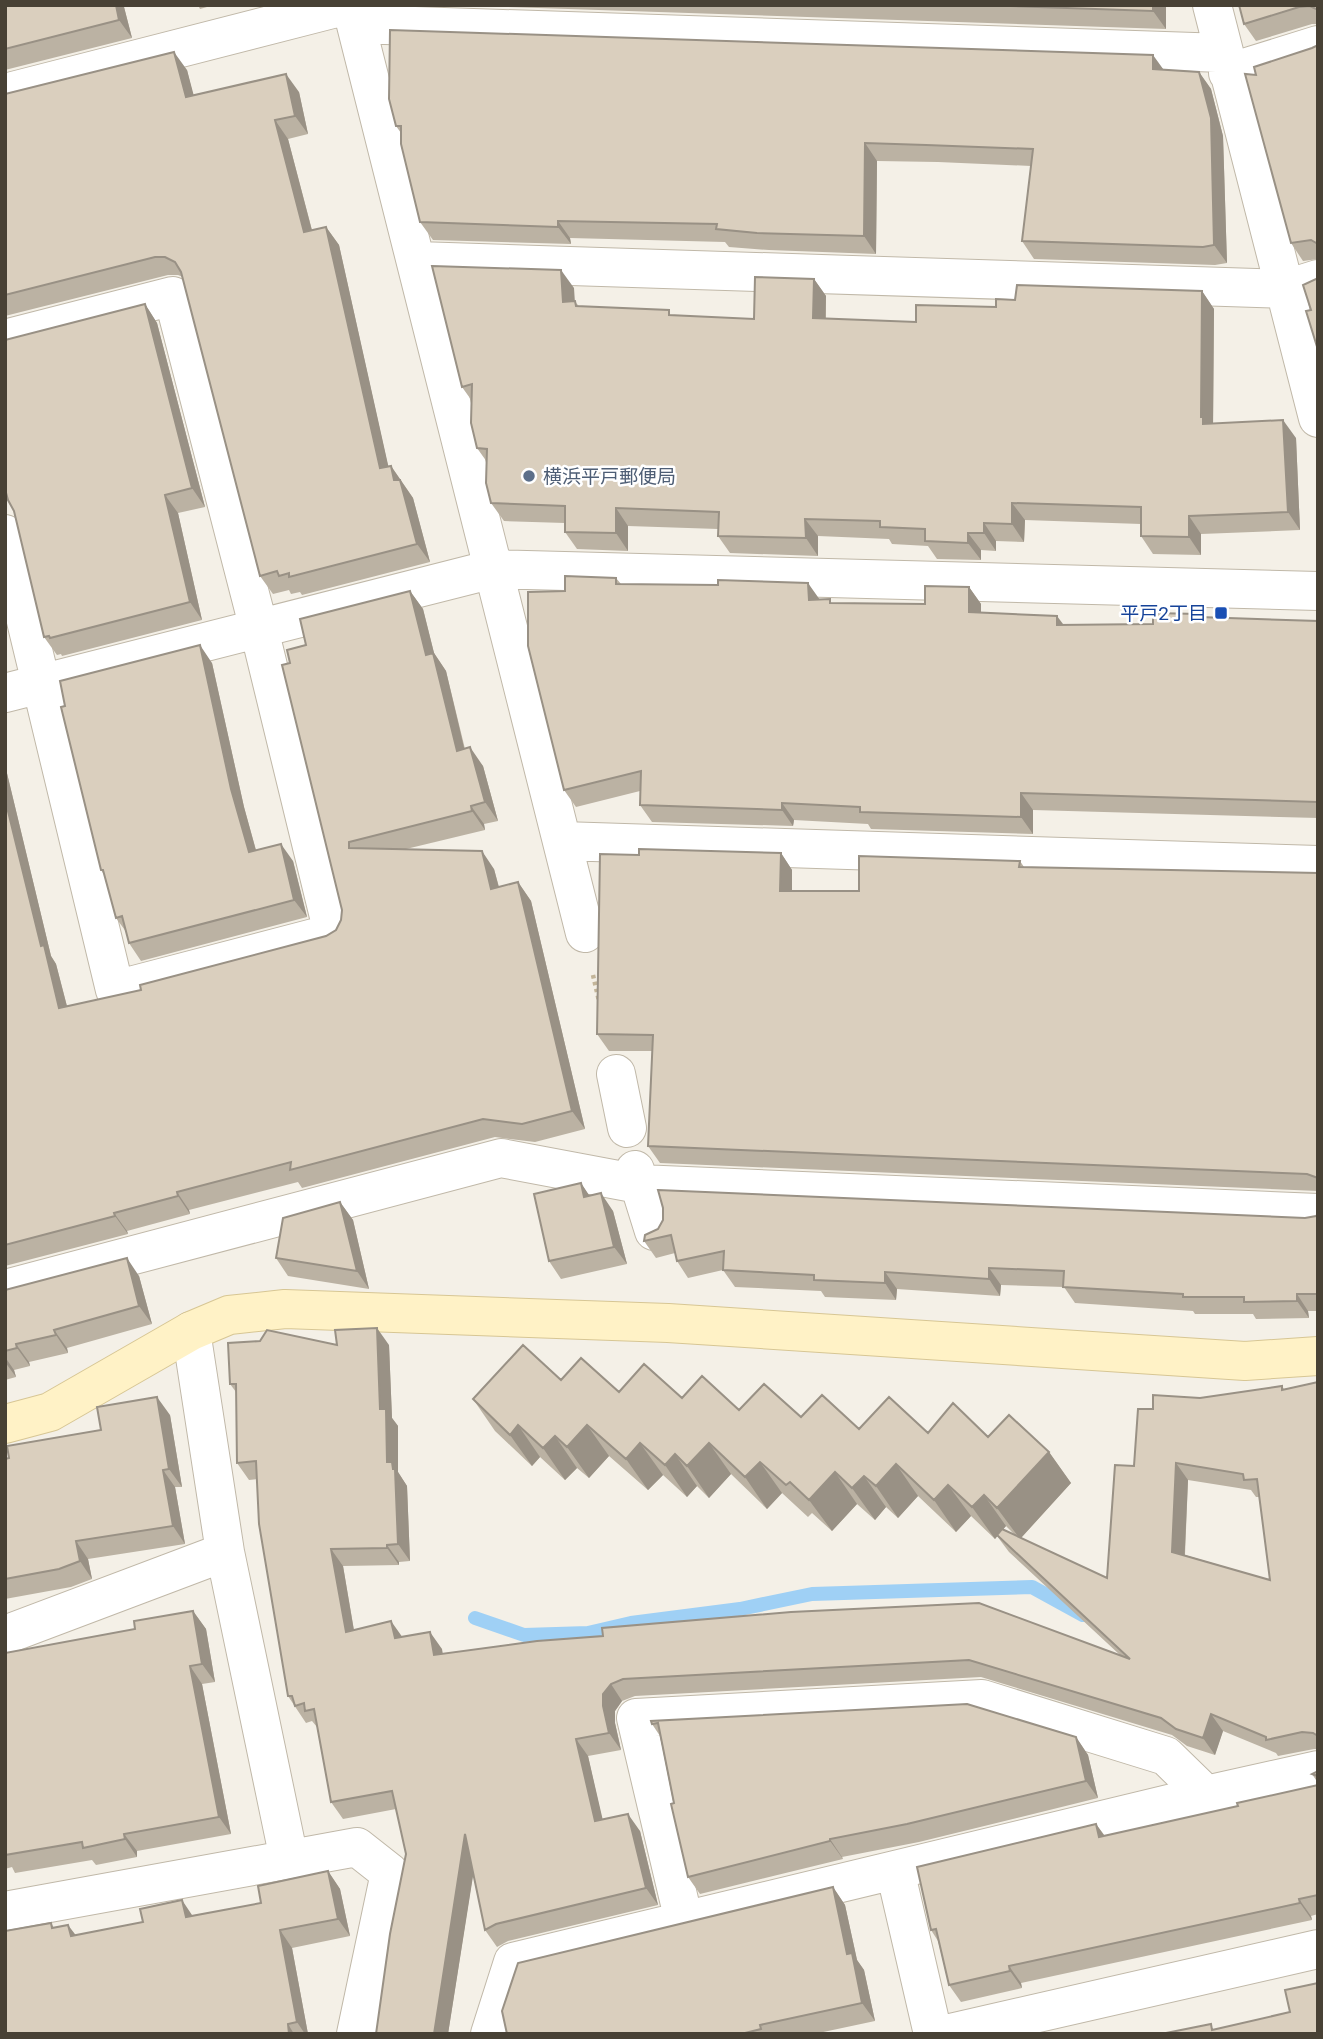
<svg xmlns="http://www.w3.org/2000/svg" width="1323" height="2039" viewBox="0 0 1323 2039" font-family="Roboto,'Noto Sans JP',sans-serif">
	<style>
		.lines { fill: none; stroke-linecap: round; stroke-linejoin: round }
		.stream { stroke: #9fd0f5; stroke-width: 14 }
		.street-casing { stroke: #c0b8a8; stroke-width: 40 }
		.secondary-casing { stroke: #d7c694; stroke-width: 40 }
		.path { stroke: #c3b599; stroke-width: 4.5; stroke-dasharray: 3.5 3.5; stroke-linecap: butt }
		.street { stroke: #fff; stroke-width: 38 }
		.secondary { stroke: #fff2c6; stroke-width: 38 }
		.wall { fill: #bbb2a3; fill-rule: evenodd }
		.shaded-wall { fill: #999185 }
		.building { fill: #dacfbe; stroke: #999185; stroke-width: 2; fill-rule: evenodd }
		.service-dot { fill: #5c6f8a; stroke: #fff; stroke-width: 2.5 }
		.transit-dot { fill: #1a4fb4; stroke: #fff; stroke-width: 2.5 }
		.labels { text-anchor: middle; stroke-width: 5; stroke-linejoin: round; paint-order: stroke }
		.service-label { font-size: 19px; fill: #4e5e75; stroke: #fff; text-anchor: start }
		.transit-label { font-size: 19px; fill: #164399; stroke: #fff; text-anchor: end }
	</style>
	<rect width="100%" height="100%" fill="#f4f0e7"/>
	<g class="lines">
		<path class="stream" d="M475,1618L524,1635L588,1633L631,1623L740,1609L812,1594L1032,1587L1083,1615"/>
		<g class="street-casing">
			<path id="street" d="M351,5L585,933
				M1212,5L1318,418
				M356,24L1224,53
				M1228,73L1318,45
				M5,93L348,5
				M417,261L1286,289L1318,279
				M5,339L173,296L259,629L333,933L115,990L5,534
				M5,693L493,569L1318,591
				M562,841L1318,865
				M616,1074L627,1128
				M635,1170L654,1231
				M5,1289L501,1158L639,1184L1318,1213
				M191,1331L225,1552L289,1859
				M5,1635L225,1552
				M895,1870L933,2034
				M5,1911L357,1847L390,1873L356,2034
				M684,1921L636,1718L982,1699L1166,1756L1206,1795
				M490,2034L513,1962L1206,1795L1318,1770
				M946,2034L1318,1949"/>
		</g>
		<g class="secondary-casing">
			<path id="secondary" d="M5,1424L50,1412L191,1331L229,1315L285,1309L668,1323L1245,1361L1318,1356"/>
		</g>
		<path class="path" d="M593,975L599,1001"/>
		<use href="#street" class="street"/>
		<use href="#secondary" class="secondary"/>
	</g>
	<path class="wall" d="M5,5H131L124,7L132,38L5,70Z
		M198,5H214L200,9Z
		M450,5H1166V29Z
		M1239,5H1318V24H1312L1256,41L1244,24Z
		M1318,45V259L1303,261L1291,243L1256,75Z
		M187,70L193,95L299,92L308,134L288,139L312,230L326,227L339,245L388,466H391L413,498L430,562L302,595L300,592L291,594L289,590L273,594L260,576L183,277L178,275H168L5,316V94Z
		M1163,70L1199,72L1211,89L1223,136L1227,263L1215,265L1034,259L1022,241L1031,166L938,162L877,161L876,254L769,250L729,247L725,242L570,238L571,244L433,240L420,222L401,133L396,126Z
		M814,279L826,296V319L916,322L996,307L1015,300L1202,291L1214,309L1213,424L1296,438L1300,530L1201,534V555L1153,554L1141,536V524L1025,520L1024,542L996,541V551L981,550V560L937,559L928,546L892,544L889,539L818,536V556L730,553L718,536V529L628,526V551L577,549L565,532V523L504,521L491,503L487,462L477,448L472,401L462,387L574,288V301L579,306L673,315L754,319Z
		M145,304L157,323L205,507L178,513L202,620L62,656L61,654L57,655L44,637L14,511Z
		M616,578L621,584L820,599L832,603L925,604L969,587L981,604V612L1064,625L1153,624L1201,617L1318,621V818L1033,810V834L871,829L868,824L794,820L793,826L652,822L640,805V791L576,807L564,790L565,591Z
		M410,591L423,609L434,653L446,671L465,749L483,766L498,821L484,824L485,830L406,849L494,869L499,887L518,882L531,901L585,1129L535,1142L495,1137L302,1188L298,1182L189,1210L190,1214L127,1231L128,1234L5,1266V765L51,956L56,964L67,1006L141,990L326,936L336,930L341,920L342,910L290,663L306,645Z
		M212,663L244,807L256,850L293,861L307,917L141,961L129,943L127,933L116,918L105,876L101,870Z
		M781,853L792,870V891H859L1020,861L1024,867L1318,873V1191L660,1163L648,1146L652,1051H609L597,1034L639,855Z
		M581,1183L589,1196L613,1211L627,1264L561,1279L549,1261Z
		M340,1202L353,1220L369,1289L288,1276L276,1258Z
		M1318,1214V1311H1308L1309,1318L1256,1319L1253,1314H1195L1193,1311L1075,1303L1064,1287L1001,1285L1000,1296L897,1289L896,1300L825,1297L821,1291L735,1287L723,1270L688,1278L677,1261L675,1253L656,1258L644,1241L645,1235L1305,1218L1316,1216Z
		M139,1276L152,1324L67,1348L68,1353L29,1362L30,1366L14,1370L16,1377L5,1380V1290Z
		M337,1345H389L392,1418L398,1426V1472L407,1486L410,1561L399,1562V1565L343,1566L354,1630L402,1637L442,1649V1654L1120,1655L1009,1552L997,1536L995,1539L971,1516L956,1532L918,1496L898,1518L886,1507L875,1520L857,1504L832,1531L812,1513L808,1517L782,1493L767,1509L731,1474L709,1498L697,1486L687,1497L663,1475L648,1490L609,1456L589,1478L577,1468L565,1480L540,1457L532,1466L495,1431L473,1399L561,1380L619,1392L682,1398L739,1410L801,1417L859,1429L988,1437L1049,1452L1071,1483L1021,1538L1107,1578L1134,1466L1153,1409L1200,1398L1282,1386L1284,1389L1318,1382V1749H1314L1278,1756L1276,1753L1223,1731L1215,1755L1187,1746L1172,1735L981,1677L635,1696L622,1701L615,1711V1723L621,1750L588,1756L602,1819L640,1831L658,1905L508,1941L497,1947L485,1930L473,1874L448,2034H376L406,1854L396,1809L343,1819L331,1802L317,1727L312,1721L306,1723L288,1696L257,1479L249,1480L237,1463L236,1392L230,1384ZM1188,1480L1251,1490L1256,1497H1260L1270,1580L1185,1555ZM1006,1526L1015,1535L1003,1529Z
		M170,1415L182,1487H175L185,1544L88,1559L92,1579L71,1587L5,1599V1459L101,1430Z
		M193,1611L206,1629L215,1682L202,1684L231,1834L137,1851V1857L96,1865L92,1860L15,1873L12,1867L5,1869V1653L135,1629Z
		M651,1721L1076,1737L1088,1755L1098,1798L919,1842L842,1857L843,1859L700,1894L688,1877L660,1736L652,1724Z
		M1318,1771V1783L1312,1774Z
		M1318,1785V1914L1311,1916L1312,1920L1021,1983L1022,1988L961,2002L949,1985L938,1941L931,1930L1096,1824L1105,1836L1238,1806Z
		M328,1871L340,1889L350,1936L292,1948L308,2034H5L51,1923L54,1928L75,1935L193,1916L261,1903Z
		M833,1887L845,1905L857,1960L864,1970L875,2021L814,2034H507Z"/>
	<path class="shaded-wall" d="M116,5H123L124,7L132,38L119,20Z
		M1153,5H1166V29L1153,11Z
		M174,52L187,70L199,115L186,97Z
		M1153,55L1166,73L1153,69Z
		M1199,72L1211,89L1223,136L1227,263L1214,245Z
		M286,74L299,92L308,134L295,116Z
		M275,120L288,139L317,250L304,232Z
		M865,143L877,161L876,254L864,236Z
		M558,221L570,238L571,244L558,227Z
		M326,227L339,245L393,487L380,468Z
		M561,270L574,288L576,319L563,302Z
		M814,279L826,296L825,336L813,318Z
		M1202,291L1214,309L1213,430L1203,424L1201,417Z
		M145,304L157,323L205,507L192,488Z
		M1283,420L1296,438L1300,530L1288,512Z
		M391,466L413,498L430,562L417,544L394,480Z
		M165,495L178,513L202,620L190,602Z
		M1012,503L1025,520L1024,542L1012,524Z
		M616,508L628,526V551L616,533Z
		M1189,516L1201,534V555L1189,537Z
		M805,519L818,536V556L806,538Z
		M984,523L996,541V551L984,533Z
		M968,533L981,550V560L968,543Z
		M808,583L820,600H809Z
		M969,587L981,604V628L969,612Z
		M410,591L423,609L434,653L446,671L469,769L457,751L426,655Z
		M1057,616L1069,632L1057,625Z
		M200,645L212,663L244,807L261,869L249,852L231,789Z
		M470,747L483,766L498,821L485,802Z
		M5,765L51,956L56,964L72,1026L59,1008L41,946L5,799Z
		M1021,793L1033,810V834L1021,817Z
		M782,803L794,820L793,826L782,810Z
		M471,806L484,824L485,830L472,811Z
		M281,844L293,861L307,917L294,900Z
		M482,851L494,869L504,907L491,889Z
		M781,853L792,870V908L780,891Z
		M518,882L531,901L585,1129L572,1111Z
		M581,1183L593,1201L584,1197Z
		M177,1192L189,1210L190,1214L178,1196Z
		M601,1193L613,1211L627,1264L614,1247Z
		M340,1202L353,1220L369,1289L357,1271Z
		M114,1213L127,1231L128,1234L115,1216Z
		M127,1258L139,1276L152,1324L139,1306Z
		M989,1268L1001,1285L1000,1296L989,1279Z
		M885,1272L897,1289L896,1300L885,1283Z
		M1297,1294L1308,1311L1309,1318L1297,1301Z
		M377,1328L389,1345L392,1418L398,1426V1472L407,1486L410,1561L398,1544L380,1409Z
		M54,1330L67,1348L68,1353L56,1335Z
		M16,1344L29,1362L30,1366L17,1348Z
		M5,1357L14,1370L16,1377L5,1362Z
		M157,1397L170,1415L182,1487L169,1469Z
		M518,1425L540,1457L532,1466L510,1435Z
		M587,1425L609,1456L589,1478L567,1447Z
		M555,1436L577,1468L565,1480L543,1448Z
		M640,1443L663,1475L648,1490L626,1459Z
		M709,1443L731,1474L709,1498L687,1466Z
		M1049,1452L1071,1483L1020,1539L997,1508Z
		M675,1454L697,1486L687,1497L665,1465Z
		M760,1462L782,1493L767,1509L745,1477Z
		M1176,1463L1188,1480L1184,1569L1172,1552Z
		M896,1464L918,1496L898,1518L876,1486Z
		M163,1470L175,1487L185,1544L173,1526Z
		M835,1472L857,1504L832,1531L809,1500Z
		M864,1476L886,1507L875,1520L852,1488Z
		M948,1485L971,1516L956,1532L934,1500Z
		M984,1495L1006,1526L995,1539L972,1507Z
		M76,1541L88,1559L92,1579L80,1561Z
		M387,1545L399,1562V1565L387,1548Z
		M331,1549L343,1566L357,1649L346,1632Z
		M193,1611L206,1629L215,1682L202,1664Z
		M391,1621L403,1638H395Z
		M430,1632L442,1649L446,1672L434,1655Z
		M190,1666L202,1684L231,1834L219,1817Z
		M611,1684L622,1701L615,1711V1723L621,1750L609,1733L603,1706V1694Z
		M1211,1714L1223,1731L1215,1755L1203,1738Z
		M1076,1737L1088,1755L1098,1798L1086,1781Z
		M576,1739L588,1756L607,1838L595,1821Z
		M628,1814L640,1831L658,1905L646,1888Z
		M1096,1824L1108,1841L1099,1837Z
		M124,1834L137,1851V1857L125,1839Z
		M465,1834L477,1851L448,2034H434Z
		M830,1839L842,1857L843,1859L830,1841Z
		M328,1871L340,1889L350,1936L338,1919Z
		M833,1887L845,1905L857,1960L864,1970L875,2021L862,2003L847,1954Z
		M1299,1899L1311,1916L1312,1920L1300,1903Z
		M182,1900L194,1918L186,1917Z
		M68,1925L81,1942L71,1936Z
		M280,1930L292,1948L308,2034H305L297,2022Z
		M1009,1966L1021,1983L1022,1988L1010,1971Z
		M288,2024L294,2034H289Z"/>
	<path class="building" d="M5,5H116L119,20L5,49Z
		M981,5H1153V11Z
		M1239,5H1318V10L1310,6L1299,7L1244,24Z
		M390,30L1153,55V69L1199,72L1211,118L1214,245L1203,247L1022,241L1033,149L926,145L865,143L864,236L757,233L716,229L717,224L558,221V227L420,222L401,144V126H396L389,99Z
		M1318,45V244L1311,240L1291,243L1245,74L1256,75L1254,67L1312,48Z
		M174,52L186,97L286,74L295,116L275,120L304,232L326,227L380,468L391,466L394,480H400L417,544L289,577V573L279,576L277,571L260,576L181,272L175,262L165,257H155L5,295V94Z
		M432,266L561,270L563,302L575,301L576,306L669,310V315L754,319L755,277L814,279L813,318L916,322V305L996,307V299L1015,300L1017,285L1202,291L1201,417H1203V424L1283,420L1288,512L1189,516V537L1141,536V507L1012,503V524L984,523V533H968V543L925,541V529L880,527V521L805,519L806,538L718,536L719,512L616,508V533L565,532V506L491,503L486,483L487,449L477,448L471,423L472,384L462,387Z
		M1318,278V350L1306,311L1311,310L1303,285Z
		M145,304L192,488L165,495L190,602L50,638L49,636L44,637L14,511L8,500L5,489V340Z
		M565,576L616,578V584L718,585V580L808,583L809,600L830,599V603L925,604V586L969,587V612L1057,616V625L1153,624V613L1199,614V617L1318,621V802L1021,793V817L860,812V807L782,803V810L640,805L641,771L564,790L528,646V592L565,591Z
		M410,591L426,655L433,653L457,751L470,747L485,802L471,806L472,811L349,842V848L482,851L491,889L518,882L572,1111L522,1124L483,1119L290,1170L291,1162L177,1192L178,1196L114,1213L115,1216L5,1245V799L41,946L44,945L59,1008L141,990L140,985L326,936L336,930L341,920L342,910L282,665L290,663L287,650L306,645L300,619Z
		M200,645L231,789L249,852L281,844L294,900L129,943L122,916L116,918L103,870H101L61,707L65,706L60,681Z
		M639,849L781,853L780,891H859V856L1020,861L1019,867L1318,873V1178L1307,1174L648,1146L653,1035L597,1034L600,854L639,855Z
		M581,1183L584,1197L601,1193L614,1247L549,1261L534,1194Z
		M658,1190L1305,1218L1316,1216L1318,1214V1294H1297V1301L1244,1302V1297H1183V1294L1063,1287L1064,1271L989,1268V1279L885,1272V1283L814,1280V1275L723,1270L724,1251L677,1261L671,1235L644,1241L645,1235L658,1229L663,1220V1208Z
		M340,1202L357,1271L276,1258L283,1218Z
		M127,1258L139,1306L54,1330L56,1335L16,1344L17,1348L5,1351V1290Z
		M377,1328L380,1409H386L387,1462H392L393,1469H395L398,1544L387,1545V1548L331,1549L346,1632L391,1621L395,1638L430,1632L434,1655L537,1641L603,1636L602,1628L791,1612L979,1603L1130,1659L997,1535L1002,1529L1107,1578L1115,1465L1134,1466L1138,1409H1153V1395L1200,1398L1282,1386V1390L1318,1382V1736L1313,1733L1302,1732L1266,1740V1737L1211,1714L1203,1738L1176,1729L1161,1718L969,1660L623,1679L611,1684L603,1694V1706L609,1733L576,1739L595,1821L628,1814L646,1888L496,1924L485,1930L465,1834L434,2034H376L390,1934L406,1854L392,1791L331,1802L314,1709L305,1711L304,1703L295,1706L292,1696H288L259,1524L256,1461L237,1463L236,1384H230L228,1343L260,1341L267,1330L337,1345L335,1330ZM1176,1463L1243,1474L1244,1480L1257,1479L1270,1580L1172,1552Z
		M523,1345L561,1380L581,1358L619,1392L644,1364L682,1398L702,1376L739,1410L764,1384L801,1417L822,1395L859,1429L889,1397L928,1433L953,1403L988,1437L1009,1415L1049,1452L997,1508L984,1495L972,1507L948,1485L934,1500L896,1464L876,1486L864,1476L852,1488L835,1472L809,1500L790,1482L786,1485L760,1462L745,1477L709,1443L687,1466L675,1454L665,1465L640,1443L626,1459L587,1425L567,1447L555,1436L543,1448L518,1425L510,1435L473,1399Z
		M157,1397L169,1469L163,1470L173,1526L76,1541L80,1561L59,1569L5,1579V1459L9,1458L7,1446L101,1430L97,1407Z
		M193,1611L202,1664L190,1666L219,1817L124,1834L125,1839L83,1848L82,1842L5,1855V1653L135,1629L134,1621Z
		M967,1704L1076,1737L1086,1781L907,1824L830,1839V1841L688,1877L671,1804L674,1803L658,1723L652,1724L651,1721Z
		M1318,1771V1776L1312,1774Z
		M1318,1785V1895L1299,1899L1300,1903L1009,1966L1010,1971L949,1985L936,1929L931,1930L917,1867L1096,1824L1099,1837L1238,1806L1237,1803Z
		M328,1871L338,1919L280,1930L297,2022L288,2024L289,2034H5V1931L51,1923L52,1928L68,1925L71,1936L143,1922L140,1909L182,1900L186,1917L261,1903L258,1886Z
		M833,1887L847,1954L852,1953L862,2003L760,2025L761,2029L741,2034H507L502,2011L518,1963Z
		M1318,1983V2034H1161L1211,2024L1212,2030L1290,2012L1285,1990Z"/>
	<circle class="service-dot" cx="529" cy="476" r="7"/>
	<rect class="transit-dot" x="1214" y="606" width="14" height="14" rx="3.5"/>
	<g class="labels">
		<g class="service-label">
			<text x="543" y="483">横浜平戸郵便局</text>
		</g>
		<g class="transit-label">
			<text x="1207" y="620">平戸2丁目</text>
		</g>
	</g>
	<rect width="1323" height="2039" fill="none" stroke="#484135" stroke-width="14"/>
</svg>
